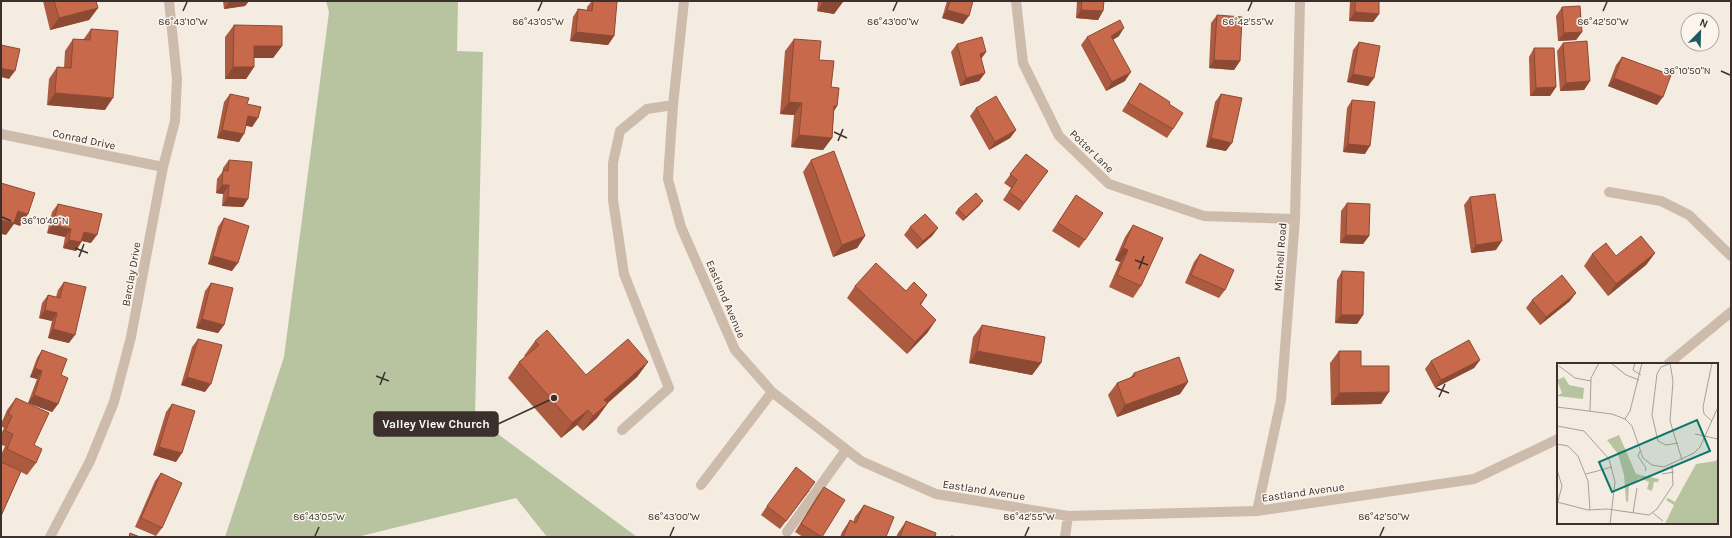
<svg xmlns="http://www.w3.org/2000/svg" width="1732" height="538" viewBox="0 0 1732 538" font-family="Karla,sans-serif">
	<style>
		.green { fill: #b8c4a0 }
		.lines { fill: none; stroke-linecap: round; stroke-linejoin: round }
		.minor { stroke: #cdbbac; stroke-width: 10 }
		.wall { fill: #ac5a40 }
		.shaded-wall { fill: #8c4a34 }
		.building { fill: #c8694b; stroke: #8c4a34 }
		.ticks { fill: none; stroke: #3b302b; stroke-width: 1.5 }
		.labels { text-anchor: middle; stroke-width: 3; stroke-linejoin: round; paint-order: stroke }
		.street-label { font-size: 11px; fill: #3b302b; stroke: #fbf5ee }
		.inset-road { fill: none; stroke: #aaa098; stroke-width: 1 }
		.view { fill: #0f766e; fill-opacity: 0.15; stroke: #0f766e; stroke-width: 2 }
		.inset-edge { fill: none; stroke: #3b302b; stroke-width: 2 }
		.ticks-label { font-size: 10px; text-anchor: middle; fill: #3b302b; stroke: #fbf5ee; stroke-width: 3; stroke-linejoin: round; paint-order: stroke }
		.leader { fill: none; stroke: #3b302b; stroke-width: 1.5 }
		.callout-dot { fill: #3b302b; stroke: #fbf5ee; stroke-width: 1.5 }
		.callout { fill: #3b302b; stroke: #3b302b; stroke-width: 1.5 }
		.callout-label { font-size: 12px; text-anchor: middle; font-weight: bold; fill: #fff }
	</style>
	<rect width="100%" height="100%" fill="#f4ebe1"/>
	<path class="green" d="M326,1H458L457,51L483,52L475,417L637,537H547L516,498L357,537H225L284,357L329,12Z"/>
	<g class="lines">
		<path class="minor" d="M684,1L673,105L668,179L681,227L735,350L772,392L861,461L936,494L1068,516L1257,511L1474,479L1558,439
			M1016,1L1023,63L1059,136L1109,184L1204,216L1295,219
			M1,134L163,167
			M1609,192L1661,201L1689,215L1731,256
			M1668,364L1731,312
			M622,430L669,388L624,274L613,200V163L620,131L647,109L673,105
			M701,485L772,392
			M1257,511L1281,400L1295,219L1300,1
			M787,532L846,450
			M50,537L90,461L114,402L131,337L163,167L175,121L177,79L169,1
			M1065,537L1068,516"/>
	</g>
	<path class="wall" d="M43,1H96L98,8L89,20L50,30Z
		M223,1H249L245,6L224,9Z
		M592,1H611L614,36L608,45L570,41L573,17L578,9L587,10V7Z
		M809,1H843L834,14L817,11L818,2Z
		M947,1H973L963,24L942,18Z
		M1077,1H1104L1103,11L1098,20L1076,18Z
		M1350,1H1379V14L1373,22L1349,21Z
		M1562,7L1582,32L1576,40L1558,41L1556,16Z
		M1217,15L1240,61L1234,70L1209,68L1211,23Z
		M234,25L282,46L273,58H254V67L246,79H225V37Z
		M91,29L105,110L47,105L49,79L57,67L64,68L65,51L73,39L83,40Z
		M1119,36L1113,40L1125,81L1106,91L1081,45L1087,37Z
		M794,39L819,60L831,87L837,106L834,111L832,138L823,150L791,147L794,115L780,114L785,51Z
		M1359,42L1374,78L1368,86L1347,82L1353,50Z
		M1563,43L1590,81L1584,90L1560,91L1557,51Z
		M957,44L986,52L981,59L985,73L979,81L960,86L951,52Z
		M1534,48L1556,87L1550,96H1530L1529,57Z
		M1622,57L1657,105L1608,86L1616,65Z
		M1140,83L1169,104L1173,129L1167,138L1122,111Z
		M230,94L247,104L258,118L252,127L246,125L239,142L217,138L224,102Z
		M1221,94L1226,151L1206,147L1215,102Z
		M1352,100L1365,154L1343,152L1347,108Z
		M976,108L1016,130L1010,138L989,150L970,116Z
		M1026,154L1048,171L1019,211L1003,200L1011,188L1004,183Z
		M229,160L243,207L222,206L223,194L216,193L217,179L223,171V168Z
		M811,160L865,236L857,248L833,257L803,172Z
		M1076,195L1085,240L1079,248L1052,231Z
		M1470,197L1496,250L1471,253L1464,205Z
		M1347,203L1369,236L1363,244L1340,243L1341,211Z
		M58,204L91,243L82,241L76,251L63,248L65,237L47,233L52,212Z
		M980,205L963,221L955,213L958,209Z
		M224,218L232,271L208,264L218,227Z
		M1133,225L1141,286L1133,298L1109,287L1120,262L1115,260L1125,237Z
		M910,227L938,228L932,236L917,249L904,235Z
		M1655,253L1646,265L1608,296L1584,266L1592,254L1616,256Z
		M1200,254L1225,290L1219,298L1185,283L1194,262Z
		M1342,271L1363,315L1357,324L1335,323L1337,280Z
		M64,282L69,343L48,338L52,321L39,318L42,303L48,295L56,297L58,290Z
		M211,283L224,325L218,333L196,328L205,291Z
		M855,286L906,291L927,295L921,305L928,332L907,354L847,298Z
		M1532,300L1570,301L1540,325L1526,308Z
		M982,325L1041,363L1032,375L969,363L973,337Z
		M198,339L205,392L181,385L192,347Z
		M535,341L586,375L648,362L637,377L608,403L597,418L583,431L577,425L561,438L508,378L519,362L525,357L524,356Z
		M42,350L58,404L52,412L28,403L37,379L30,377L37,358Z
		M1339,351L1361,366L1381,404L1331,405L1330,363Z
		M1480,360L1474,368L1435,388L1425,369L1431,361Z
		M1134,373L1188,382L1180,394L1117,417L1108,395L1117,383L1130,378Z
		M16,398L34,445L36,463L27,475L21,472L1,516V455L5,446L1,445V434L4,428L1,426V424L7,410Z
		M172,404L176,462L153,455L166,412Z
		M161,473L162,528L156,536L135,527L155,481Z
		M824,487L822,537H803L795,532L818,495Z
		M810,490L780,529L761,515L767,506Z
		M864,505L886,537H840L842,532L850,520L853,522L855,517Z
		M906,521L935,537H896L898,533Z"/>
	<path class="shaded-wall" d="M230,1H249L245,6L224,9Z
		M809,1H819L818,2Z
		M824,1H836L843,2L834,14L817,11Z
		M98,8L89,20L50,30L59,18Z
		M947,10L969,16L963,24L942,18Z
		M1081,10L1103,11L1098,20L1076,18Z
		M1355,12L1379,14L1373,22L1349,21Z
		M1124,28L1119,36L1105,44L1111,36Z
		M576,32L614,36L608,45L570,41Z
		M1582,32L1576,40L1558,41L1564,33Z
		M254,46H282L273,58H246Z
		M986,52L980,60V54Z
		M1214,60L1240,61L1234,70L1209,68Z
		M233,67H254L246,79H225Z
		M1,68L15,71L9,79L1,77Z
		M1131,72L1125,81L1106,91L1112,82Z
		M985,73L979,81L960,86L966,78Z
		M1353,74L1374,78L1368,86L1347,82Z
		M1614,78L1663,97L1657,105L1608,86Z
		M1590,81L1584,90L1560,91L1566,83Z
		M1556,87L1550,96H1530L1536,88Z
		M55,93L113,98L105,110L47,105Z
		M789,102L802,103L794,115L780,114Z
		M834,106H837L829,118Z
		M248,116L258,118L252,127L242,125Z
		M222,130L244,134L239,142L217,138Z
		M1016,130L1010,138L989,150L995,142Z
		M799,135L832,138L823,150L791,147Z
		M1211,138L1232,143L1226,151L1206,147Z
		M1348,144L1370,146L1365,154L1343,152Z
		M222,185H229L223,194L216,193Z
		M228,197L248,199L243,207L222,206Z
		M983,201L980,205L963,221L966,217Z
		M18,211L28,214L20,226L14,224L6,235L1,234V220Z
		M53,225L71,229L65,237L47,233Z
		M938,228L932,236L917,249L923,241Z
		M84,232L97,235L91,243L78,240Z
		M1346,235L1369,236L1363,244L1340,243Z
		M865,236L857,248L833,257L842,245Z
		M69,240L81,242L76,251L63,248Z
		M1502,241L1496,250L1471,253L1476,245Z
		M1123,248L1128,250L1120,262L1115,260Z
		M1655,253L1646,265L1608,296L1616,284Z
		M213,256L238,263L232,271L208,264Z
		M1576,293L1570,301L1540,325L1546,317Z
		M45,310L57,313L52,321L39,318Z
		M1341,315H1363L1357,324L1335,323Z
		M202,319L224,325L218,333L196,328Z
		M936,320L928,332L907,354L915,342Z
		M53,329L75,335L69,343L48,338Z
		M977,351L1041,363L1032,375L969,363Z
		M1480,360L1474,368L1435,388L1441,380Z
		M648,362L637,377L594,415L604,400Z
		M35,368L42,371L37,379L30,377Z
		M187,377L211,384L205,392L181,385Z
		M1188,382L1180,394L1117,417L1125,405Z
		M1389,392L1381,404L1331,405L1339,393Z
		M34,395L58,404L52,412L28,403Z
		M608,403L597,418L583,431L593,416Z
		M588,410L577,425L561,438L572,423Z
		M159,447L182,453L176,462L153,455Z"/>
	<path class="building" d="M54,1H96L98,8L59,18Z
		M593,1H611L617,2L614,36L576,32L578,9L592,11Z
		M950,1H973L969,16L947,10Z
		M1082,1H1104L1103,11L1081,10Z
		M1355,1H1379V14L1355,12Z
		M1580,6L1582,32L1564,33L1562,7Z
		M1217,15L1242,17L1240,61L1214,60Z
		M1120,20L1124,28L1111,36L1131,72L1112,82L1087,37Z
		M234,25L282,26V46H254V67H233Z
		M91,29L118,31L113,98L55,93L57,67L71,68L73,39L90,40Z
		M982,37L986,52L980,54L985,73L966,78L957,44Z
		M794,39L821,41L819,60L834,61L831,87L839,88L837,106H834L832,138L799,135L802,103L789,102Z
		M1587,41L1590,81L1566,83L1563,43Z
		M1359,42L1380,46L1374,78L1353,74Z
		M1,45L20,49L15,71L1,68Z
		M1534,48H1554L1556,87L1536,88Z
		M1622,57L1671,75L1663,97L1614,78Z
		M1140,83L1170,102L1169,104L1183,113L1173,129L1128,103Z
		M230,94L249,98L247,104L261,107L258,118L248,116L244,134L222,130Z
		M1221,94L1242,98L1232,143L1211,138Z
		M996,96L1016,130L995,142L976,108Z
		M1352,100L1375,102L1370,146L1348,144Z
		M834,151L865,236L842,245L811,160Z
		M1026,154L1048,171L1024,203L1009,192L1017,180L1010,174Z
		M229,160L252,162L248,199L228,197L229,185H222L223,170L228,171Z
		M1,183L35,193L28,214L18,211L14,223L1,220Z
		M976,193L983,201L966,217L958,209Z
		M1495,194L1502,241L1476,245L1470,197Z
		M1076,195L1103,213L1085,240L1058,223Z
		M1347,203L1370,204L1369,236L1346,235Z
		M58,204L102,214L97,235L84,232L81,242L69,240L71,229L53,225Z
		M925,214L938,228L923,241L910,227Z
		M224,218L249,226L238,263L213,256Z
		M1133,225L1163,238L1141,286L1117,275L1128,250L1123,248Z
		M1641,236L1655,253L1616,284L1592,254L1606,243L1616,256Z
		M1200,254L1234,270L1225,290L1191,275Z
		M876,263L906,291L914,282L927,295L920,304L936,320L915,342L855,286Z
		M1342,271L1364,272L1363,315H1341Z
		M1562,275L1576,293L1546,317L1532,300Z
		M64,282L86,287L75,335L53,329L57,313L45,310L48,295L60,298Z
		M211,283L233,288L224,325L202,319Z
		M982,325L1045,337L1041,363L977,351Z
		M547,330L586,375L628,339L648,362L604,400L608,403L593,416L588,410L572,423L519,362L539,345L535,341Z
		M198,339L222,345L211,384L187,377Z
		M1469,340L1480,360L1441,380L1431,361Z
		M42,350L67,359L61,375L68,378L58,404L34,395L42,371L35,368Z
		M1339,351H1361V366H1389V392L1339,393Z
		M1179,357L1188,382L1125,405L1117,383L1135,376L1134,373Z
		M16,398L49,413L34,445L42,449L36,463L7,449L13,434L5,431L12,416L8,414Z
		M172,404L195,411L182,453L159,447Z
		M1,462L21,471L1,516Z
		M796,467L815,482L786,521L767,506Z
		M161,473L182,483L162,528L141,518Z
		M824,487L845,500L822,537L801,524Z
		M864,505L894,517L886,537H843L850,520L856,523Z
		M906,521L936,533L935,537H900Z
		M130,533L140,537H129Z
		M951,536L958,537H951Z"/>
	<path class="ticks" d="M183,11L187,2M538,11L542,2M893,11L897,2M1248,11L1252,2M1603,11L1607,2M1721,71L1730,75M834,132L847,138M838,141L843,129M2,217L11,221M75,248L88,253M79,257L84,244M1135,260L1148,265M1139,269L1144,256M376,376L389,381M380,385L385,372M1436,388L1449,393M1439,397L1445,384M315,536L319,527M670,536L674,527M1025,536L1029,527M1380,536L1384,527"/>
	<g class="labels">
		<g class="street-label">
			<text transform="translate(84 139) rotate(12)" y="4">Conrad Drive</text>
			<text transform="translate(1092 151) rotate(44)" y="4">Potter Lane</text>
			<text transform="translate(1280 257) rotate(-86)" y="4">Mitchell Road</text>
			<text transform="translate(131 274) rotate(-80)" y="4">Barclay Drive</text>
			<text transform="translate(726 299) rotate(67)" y="4">Eastland Avenue</text>
			<text transform="translate(984 490) rotate(9)" y="4">Eastland Avenue</text>
			<text transform="translate(1303 492) rotate(-8)" y="4">Eastland Avenue</text>
		</g>
	</g>
	<g transform="translate(1557 363)">
		<rect width="161" height="161" fill="#f4ebe1"/>
		<path d="M7,14L12,22L27,25L26,36L0,33L5,30L0,17ZM62,72L79,111L102,116L101,119H97L95,128L90,126L92,119L83,115L72,123L71,139L69,138L67,112L61,91L50,77ZM161,93V161H108L117,142L109,137L111,135L118,139L139,101L159,98Z" fill="#b8c4a0"/>
		<path class="inset-road" d="M54,0L69,12L82,17M78,0L76,7L84,12M113,0L116,18L113,58L125,97M114,0L104,4L100,11L95,52L101,78L109,82L121,80M2,3L18,15L34,18M0,44L55,51L68,56L75,63L86,95L95,102L107,104L137,90L143,84L161,44M33,48L34,15L42,0M68,56L73,48L85,0M155,58L147,51L146,44L155,0M0,63L27,68L52,96L58,119L53,161M138,71L161,76M0,81L11,83L21,93L31,118L33,147M83,88L81,93L89,105L88,108M0,107L5,123L0,142M29,111L55,104M105,111L117,109M0,139L31,147L50,146L92,152L100,146L116,122L115,102M76,150L80,125M96,150L106,158"/>
		<path class="view" d="M140,57L153,88L55,129L42,99Z"/>
		<rect width="161" height="161" class="inset-edge"/>
	</g>
	<g class="ticks-label">
		<text x="183" y="25">86°43'10"W</text>
		<text x="538" y="25">86°43'05"W</text>
		<text x="893" y="25">86°43'00"W</text>
		<text x="1248" y="25">86°42'55"W</text>
		<text x="1603" y="25">86°42'50"W</text>
		<text x="1687" y="74">36°10'50"N</text>
		<text x="45" y="224">36°10'40"N</text>
		<text x="319" y="520">86°43'05"W</text>
		<text x="674" y="520">86°43'00"W</text>
		<text x="1029" y="520">86°42'55"W</text>
		<text x="1384" y="520">86°42'50"W</text>
	</g>
	<path class="leader" d="M554 398L498 424"/>
	<circle class="callout-dot" cx="554" cy="398" r="4"/>
	<rect class="callout" x="374" y="412" width="124" height="24" rx="4"/>
	<g class="callout-label">
		<text x="436" y="428">Valley View Church</text>
	</g>
	<rect width="1732" height="538" fill="none" stroke="#3b302b" stroke-width="4"/>
	<g transform="translate(1700 32) rotate(23)"><circle r="19" fill="#fbf5ee" stroke="#aea6a0"/>
	<path d="M0-3L7 15L0 10L-7 15Z" fill="#1f5a5e"/>
	<text y="-6" font-size="11" font-weight="bold" text-anchor="middle" fill="#3b302b">N</text>
	</g>
</svg>
